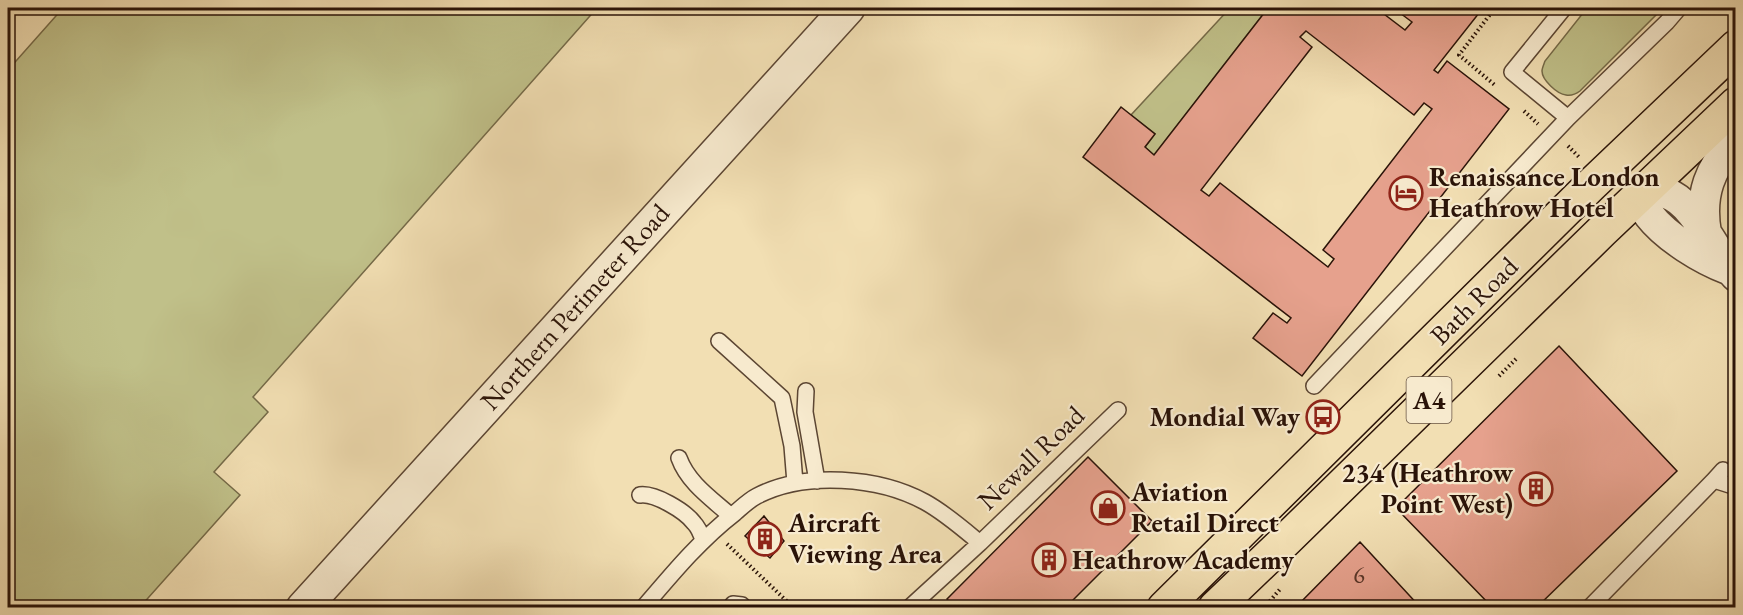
<svg xmlns="http://www.w3.org/2000/svg" width="1743" height="615" viewBox="0 0 1743 615" font-family="'EB Garamond',serif">
	<style>
		.green { fill: #c0c089; stroke: #756a48; stroke-width: 1.5 }
		.building { fill: #e6a18d; stroke: #2a1308; stroke-width: 1.5; fill-rule: evenodd }
		.lines { fill: none; stroke-linecap: round; stroke-linejoin: round }
		.service-casing { stroke: #5c4633; stroke-width: 18 }
		.minor-casing { stroke: #5c4633; stroke-width: 33 }
		.tertiary-casing { stroke: #5c4633; stroke-width: 36 }
		.trunk-casing { stroke: #2a1308; stroke-width: 36 }
		.path { stroke: #2a1308; stroke-width: 4; stroke-dasharray: 1.5 3; stroke-linecap: butt }
		.service { stroke: #f7eace; stroke-width: 15 }
		.minor { stroke: #f7eace; stroke-width: 30 }
		.tertiary { stroke: #f7eace; stroke-width: 33 }
		.trunk { stroke: #f2dfb3; stroke-width: 33 }
		.labels { text-anchor: middle; stroke-width: 4.5; stroke-linejoin: round; paint-order: stroke }
		.number-label { font-size: 24px; fill: #593629 }
		.shield { fill: #f7eace; stroke: #685443; stroke-width: 1.5 }
		.shield-label { font-size: 26px; font-weight: bold; fill: #2a1308 }
		.poi-label { font-size: 27px; font-weight: bold; fill: #2a1308; stroke: #f7eace; text-anchor: start }
		.street-label { font-size: 27px; fill: #2a1308; stroke: #f7eace }
	</style>
	<rect width="100%" height="100%" fill="#f2dfb3"/>
	<filter id="stains"><feTurbulence type="fractalNoise" baseFrequency=".00333" numOctaves="4"/><feColorMatrix values="0 0 0 0 .2 0 0 0 0 .09 0 0 0 0 .02 0 0 0 .5 -.17"/></filter>
	<radialGradient id="worn" r=".72"><stop offset=".6" stop-color="#630" stop-opacity="0"/><stop offset="1" stop-color="#630" stop-opacity=".3"/></radialGradient>
	<path class="green" d="M63,8H597L253,397L268,412L214,472L240,495L140,607H8V70Z
		M1230,8H1268L1154,155L1145,147L1155,134L1131,115Z
		M1587,8H1661L1658,13L1580,91C1576,94 1571,96 1566,95C1557,94 1542,80 1542,71C1542,68 1544,64 1545,61Z"/>
	<path class="building" d="M1268,8H1376L1405,30L1412,22L1400,13L1405,8H1483L1434,70L1438,73L1447,61L1509,109L1302,376L1253,338L1273,313L1287,323L1291,318L1083,157L1121,107L1155,134L1145,147L1154,155ZM1306,31L1414,115L1424,103L1432,109L1323,250L1334,259L1328,267L1220,183L1209,196L1201,190L1312,47L1300,37Z
		M1559,346L1677,471L1536,608H1493L1396,508Z
		M1088,457L1152,521L1065,608H955L947,599Z
		M764,516L784,541L770,558L745,536Z
		M1360,542L1421,608H1295Z"/>
	<g class="lines">
		<g class="service-casing">
			<path id="service" d="M1564,8L1512,72L1568,118
				M719,341L782,398L792,446L795,483
				M1314,386L1568,118L1667,22L1679,8
				M806,391L805,412L817,481
				M679,458C688,483 712,499 731,516
				M1723,470L1714,480L1736,487
				M640,495C655,493 685,511 694,523C698,527 701,534 703,540
				M980,543L1118,410
				M643,608C672,574 700,540 735,513C742,507 749,500 757,496C805,471 879,477 925,502C945,513 962,528 980,543L909,608
				M730,608L733,604L742,605L745,608
				M1589,608L1714,480"/>
		</g>
		<g class="minor-casing">
			<path id="minor" d="M1642,192C1650,192 1658,191 1666,193C1695,202 1715,254 1736,276
				M1642,192C1644,199 1644,209 1649,215C1667,238 1702,259 1728,269
				M1706,233C1699,194 1710,168 1736,138"/>
		</g>
		<g class="tertiary-casing">
			<path id="tertiary" d="M303,608L848,8"/>
		</g>
		<g class="trunk-casing">
			<path id="trunk" d="M1164,608L1590,186L1736,47
				M1215,608L1287,539L1602,231L1736,104"/>
		</g>
		<path class="path" d="M1495,8L1459,55L1496,86
			M1524,111L1538,124
			M1568,146L1580,158
			M1499,376L1517,358
			M727,544L794,608
			M1264,608L1281,588"/>
		<use href="#service" class="service"/>
		<use href="#minor" class="minor"/>
		<use href="#tertiary" class="tertiary"/>
		<use href="#trunk" class="trunk"/>
	</g>
	<defs>
		<g id="hotel-ring" transform="scale(1.725)"><circle r="9.5" fill="#f7eace" stroke="#8f2418" stroke-width="1.5"/><path d="M-6-4.5h1.5V1H6V5H4.5V3h-9V5H-6ZM-4 0a1.8 1.8 0 1 1 3.6 0ZM.5 0V-2.5h3Q6-2.5 6 0Z" fill="#8f2418"/></g>
		<g id="bus-ring" transform="scale(1.725)"><circle r="9.5" fill="#f7eace" stroke="#8f2418" stroke-width="1.5"/><path d="M-5-6H5V4H4V6H2V4H-2V6H-4V4H-5ZM-3.5-4V0h7V-4ZM-3.5 1.2v1.5H-2V1.2ZM2 1.2v1.5H3.5V1.2Z" fill="#8f2418"/></g>
		<g id="building-ring" transform="scale(1.725)"><circle r="9.5" fill="#f7eace" stroke="#8f2418" stroke-width="1.5"/><path d="M-4-6H4V6H1V3H-1V6H-4ZM-2.5-4.3h1.7v1.8h-1.7ZM.8-4.3h1.7v1.8H.8ZM-2.5-1h1.7V.8h-1.7ZM.8-1h1.7V.8H.8Z" fill="#8f2418"/></g>
		<g id="shop-ring" transform="scale(1.725)"><circle r="9.5" fill="#f7eace" stroke="#8f2418" stroke-width="1.5"/><path d="M-5-2.5h2.3a2.7 3.5 0 0 1 5.4 0H5L5.5 6h-11ZM-1.5-2.5h3a1.5 2.3 0 0 0-3 0Z" fill="#8f2418"/></g>
	</defs>
	<g fill-rule="evenodd">
		<use href="#hotel-ring" x="1406" y="193"/>
		<use href="#bus-ring" x="1323" y="417"/>
		<use href="#building-ring" x="1536" y="489"/>
		<use href="#shop-ring" x="1108" y="508"/>
		<use href="#building-ring" x="765" y="539"/>
		<use href="#building-ring" x="1049" y="560"/>
	</g>
	<g class="labels">
		<g class="number-label">
			<text x="1359" y="583">6</text>
		</g>
		<rect class="shield" x="1406.5" y="377" width="45" height="46" rx="4.5"/>
		<g class="shield-label">
			<text x="1429" y="409">A4</text>
		</g>
		<g class="poi-label">
			<text x="1429" y="186">Renaissance London<tspan x="1429" dy="31">Heathrow Hotel</tspan></text>
			<text x="1300" y="426" text-anchor="end">Mondial Way</text>
			<text x="1513" y="482" text-anchor="end">234 (Heathrow<tspan x="1513" dy="31">Point West)</tspan></text>
			<text x="1131" y="501">Aviation<tspan x="1131" dy="31">Retail Direct</tspan></text>
			<text x="788" y="532">Aircraft<tspan x="788" dy="31">Viewing Area</tspan></text>
			<text x="1072" y="569">Heathrow Academy</text>
		</g>
		<g class="street-label">
			<text transform="translate(1474 301) rotate(-45)" y="9">Bath Road</text>
			<text transform="translate(575 307) rotate(-48)" y="9">Northern Perimeter Road</text>
			<text transform="translate(1031 458) rotate(-44)" y="9">Newall Road</text>
		</g>
	</g>
	<rect width="1743" height="615" fill="none" stroke="#f2dfb3" stroke-width="30"/>
	<rect x="9" y="9" width="1725" height="597" fill="none" stroke="#2a1308" stroke-width="3"/>
	<rect x="15" y="15" width="1713" height="585" fill="none" stroke="#2a1308" stroke-width="1.5"/>
	<rect width="100%" height="100%" filter="url(#stains)"/>
	<rect width="100%" height="100%" fill="url(#worn)"/>
</svg>
